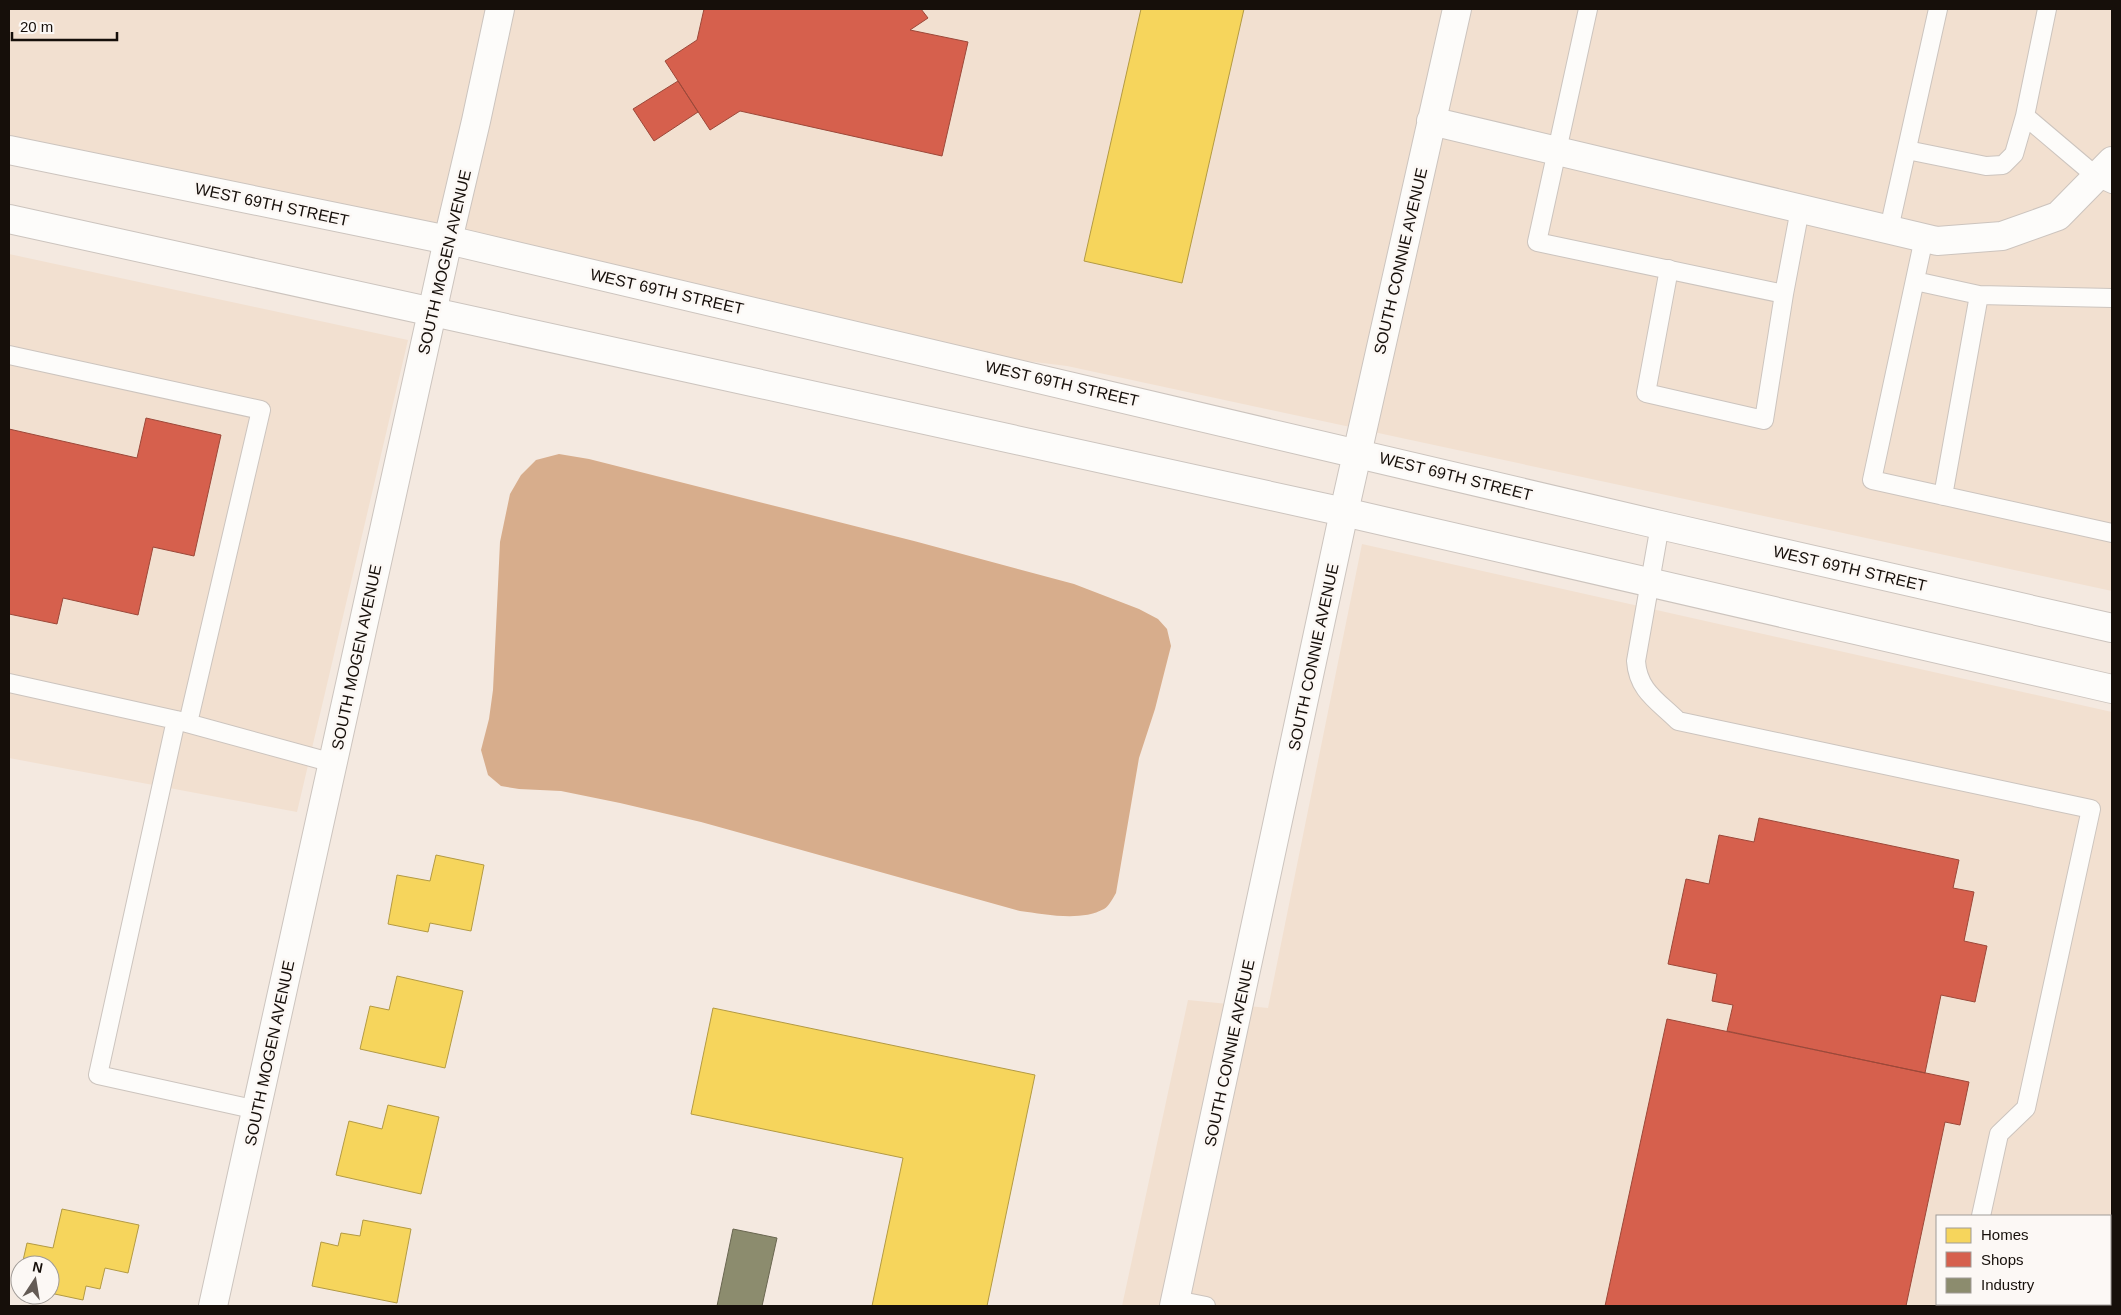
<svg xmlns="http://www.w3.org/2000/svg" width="2121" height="1315" viewBox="0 0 2121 1315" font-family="Arial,sans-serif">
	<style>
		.built { fill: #f2e0d0; fill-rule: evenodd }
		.water { fill: #d7ad8c }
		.homes { fill: #f6d55c; stroke: #b39a43 }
		.shops { fill: #d6604d; stroke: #9c4839 }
		.industry { fill: #8c8c6e; stroke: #696650 }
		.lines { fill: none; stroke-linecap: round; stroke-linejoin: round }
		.service-casing { stroke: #ccc4be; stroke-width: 20 }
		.minor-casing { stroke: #ccc4be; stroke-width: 30 }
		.tertiary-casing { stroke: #ccc4be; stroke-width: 30 }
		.service { stroke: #fdfcfa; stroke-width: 18 }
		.minor { stroke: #fdfcfa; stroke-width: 28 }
		.tertiary { stroke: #fdfcfa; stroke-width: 28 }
		.labels { text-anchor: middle; stroke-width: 5; stroke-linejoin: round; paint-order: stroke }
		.street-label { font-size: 16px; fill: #160f0a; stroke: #fcf8f5 }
	</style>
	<rect width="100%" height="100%" fill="#f4e9e0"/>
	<path class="built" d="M9,9H2112V591L1067,366L795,333L9,145Z
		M9,254L408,340L297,812L9,758Z
		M1362,544L2112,712V1306H1122L1188,1000L1268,1008ZM1937,1216H2110V1304H1937Z"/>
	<path class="water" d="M559,454L589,459L914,541L1074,584L1139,609L1158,619L1167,629L1171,646L1155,709L1139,758L1116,893C1113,898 1109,906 1104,909C1080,922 1045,914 1020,911L701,822L620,803L561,791L519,789L501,786L488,775L481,750L489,719L493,690L500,542L510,494L521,475L536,460Z"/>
	<path class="homes" d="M1141,9H1244L1182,283L1084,261Z
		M436,855L484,865L471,931L430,923L428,932L388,924L397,875L430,881Z
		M397,976L463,991L445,1068L360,1049L370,1006L389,1010Z
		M713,1008L1035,1075L987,1306H872L903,1158L691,1114Z
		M388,1105L439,1117L421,1194L336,1175L349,1121L382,1129Z
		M62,1209L139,1225L128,1273L105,1268L100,1289L86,1286L83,1300L50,1293V1265H22L27,1243L53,1248Z
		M363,1220L411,1229L397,1303L312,1286L321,1242L338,1246L341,1233L360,1236Z"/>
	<path class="shops" d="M704,9H921L928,18L910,30L968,42L942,156L740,111L710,130L665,61L697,40Z
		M678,81L698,112L654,141L633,109Z
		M146,418L221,435L194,556L153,547L138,615L63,598L57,624L9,614V429L137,458Z
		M1759,818L1959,860L1953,888L1974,892L1964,941L1987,946L1975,1002L1941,995L1925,1073L1727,1031L1733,1005L1712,1001L1717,974L1668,964L1686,879L1709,884L1719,835L1754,842Z
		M1667,1019L1969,1082L1960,1125L1945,1122L1906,1306H1605Z"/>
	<path class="industry" d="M733,1229L777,1238L762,1306H717Z"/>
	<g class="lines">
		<g class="service-casing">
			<path id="service" d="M1588,9L1537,242L1784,294L1800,209
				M2047,9L2025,116L2097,177L2112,184
				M1907,150L1986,166L2003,165L2014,154L2025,116
				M1889,229L1938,9
				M1924,238L1872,480L2112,533
				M1669,269L1646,393L1764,420L1784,294
				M1915,281L1979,295L1943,496
				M1979,295L2112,298
				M9,355L261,410L188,723
				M1660,525L1636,661C1638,691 1658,701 1678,721L2091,809L2026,1108L1999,1134L1981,1216
				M9,683L176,720L333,763
				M176,720L98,1075L257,1110
				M1176,1300L1206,1306
				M1961,1306L1962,1304"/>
		</g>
		<g class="minor-casing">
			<path id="minor" d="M1431,121L1937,241L2002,236L2058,216L2112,161
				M213,1306L448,240L476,121L500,9
				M1174,1306L1344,512L1457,9"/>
		</g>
		<g class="tertiary-casing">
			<path id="tertiary" d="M9,150L448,240L1660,525L2112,628
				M9,219L1344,512L2112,689"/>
		</g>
		<use href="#service" class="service"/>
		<use href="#minor" class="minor"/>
		<use href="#tertiary" class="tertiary"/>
	</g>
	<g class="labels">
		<g class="street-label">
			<text transform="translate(272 204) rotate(12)" y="6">WEST 69TH STREET</text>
			<text transform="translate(1400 261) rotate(-77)" y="6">SOUTH CONNIE AVENUE</text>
			<text transform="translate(444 262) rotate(-77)" y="6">SOUTH MOGEN AVENUE</text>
			<text transform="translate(667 291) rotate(13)" y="6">WEST 69TH STREET</text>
			<text transform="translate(1062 383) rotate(13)" y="6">WEST 69TH STREET</text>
			<text transform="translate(1456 476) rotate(14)" y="6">WEST 69TH STREET</text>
			<text transform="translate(1850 568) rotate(13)" y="6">WEST 69TH STREET</text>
			<text transform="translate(356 657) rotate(-78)" y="6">SOUTH MOGEN AVENUE</text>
			<text transform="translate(1313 657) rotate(-78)" y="6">SOUTH CONNIE AVENUE</text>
			<text transform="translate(269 1053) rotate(-78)" y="6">SOUTH MOGEN AVENUE</text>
			<text transform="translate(1229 1053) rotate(-78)" y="6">SOUTH CONNIE AVENUE</text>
		</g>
	</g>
	<rect width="2121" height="1315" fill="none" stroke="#160f0a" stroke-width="20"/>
	<rect x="1936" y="1215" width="175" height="90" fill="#fcf8f5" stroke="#a09b97"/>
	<rect x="1946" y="1228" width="25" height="15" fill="#f6d55c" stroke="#a09b97"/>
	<text x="1981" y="1240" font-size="15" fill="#160f0a">Homes</text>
	<rect x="1946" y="1252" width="25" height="15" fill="#d6604d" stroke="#a09b97"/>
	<text x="1981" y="1265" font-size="15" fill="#160f0a">Shops</text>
	<rect x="1946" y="1278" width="25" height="15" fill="#8c8c6e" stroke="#a09b97"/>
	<text x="1981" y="1290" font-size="15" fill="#160f0a">Industry</text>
	<g transform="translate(35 1280) rotate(12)"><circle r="24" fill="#fcf8f5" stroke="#a09b97"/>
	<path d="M0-4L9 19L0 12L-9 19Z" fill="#645b55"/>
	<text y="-8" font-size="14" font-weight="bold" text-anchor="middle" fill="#160f0a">N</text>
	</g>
	<path d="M12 32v8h105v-8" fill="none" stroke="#160f0a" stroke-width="2.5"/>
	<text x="20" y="32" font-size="15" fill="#160f0a" stroke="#fcf8f5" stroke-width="4" paint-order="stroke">20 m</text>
</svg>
